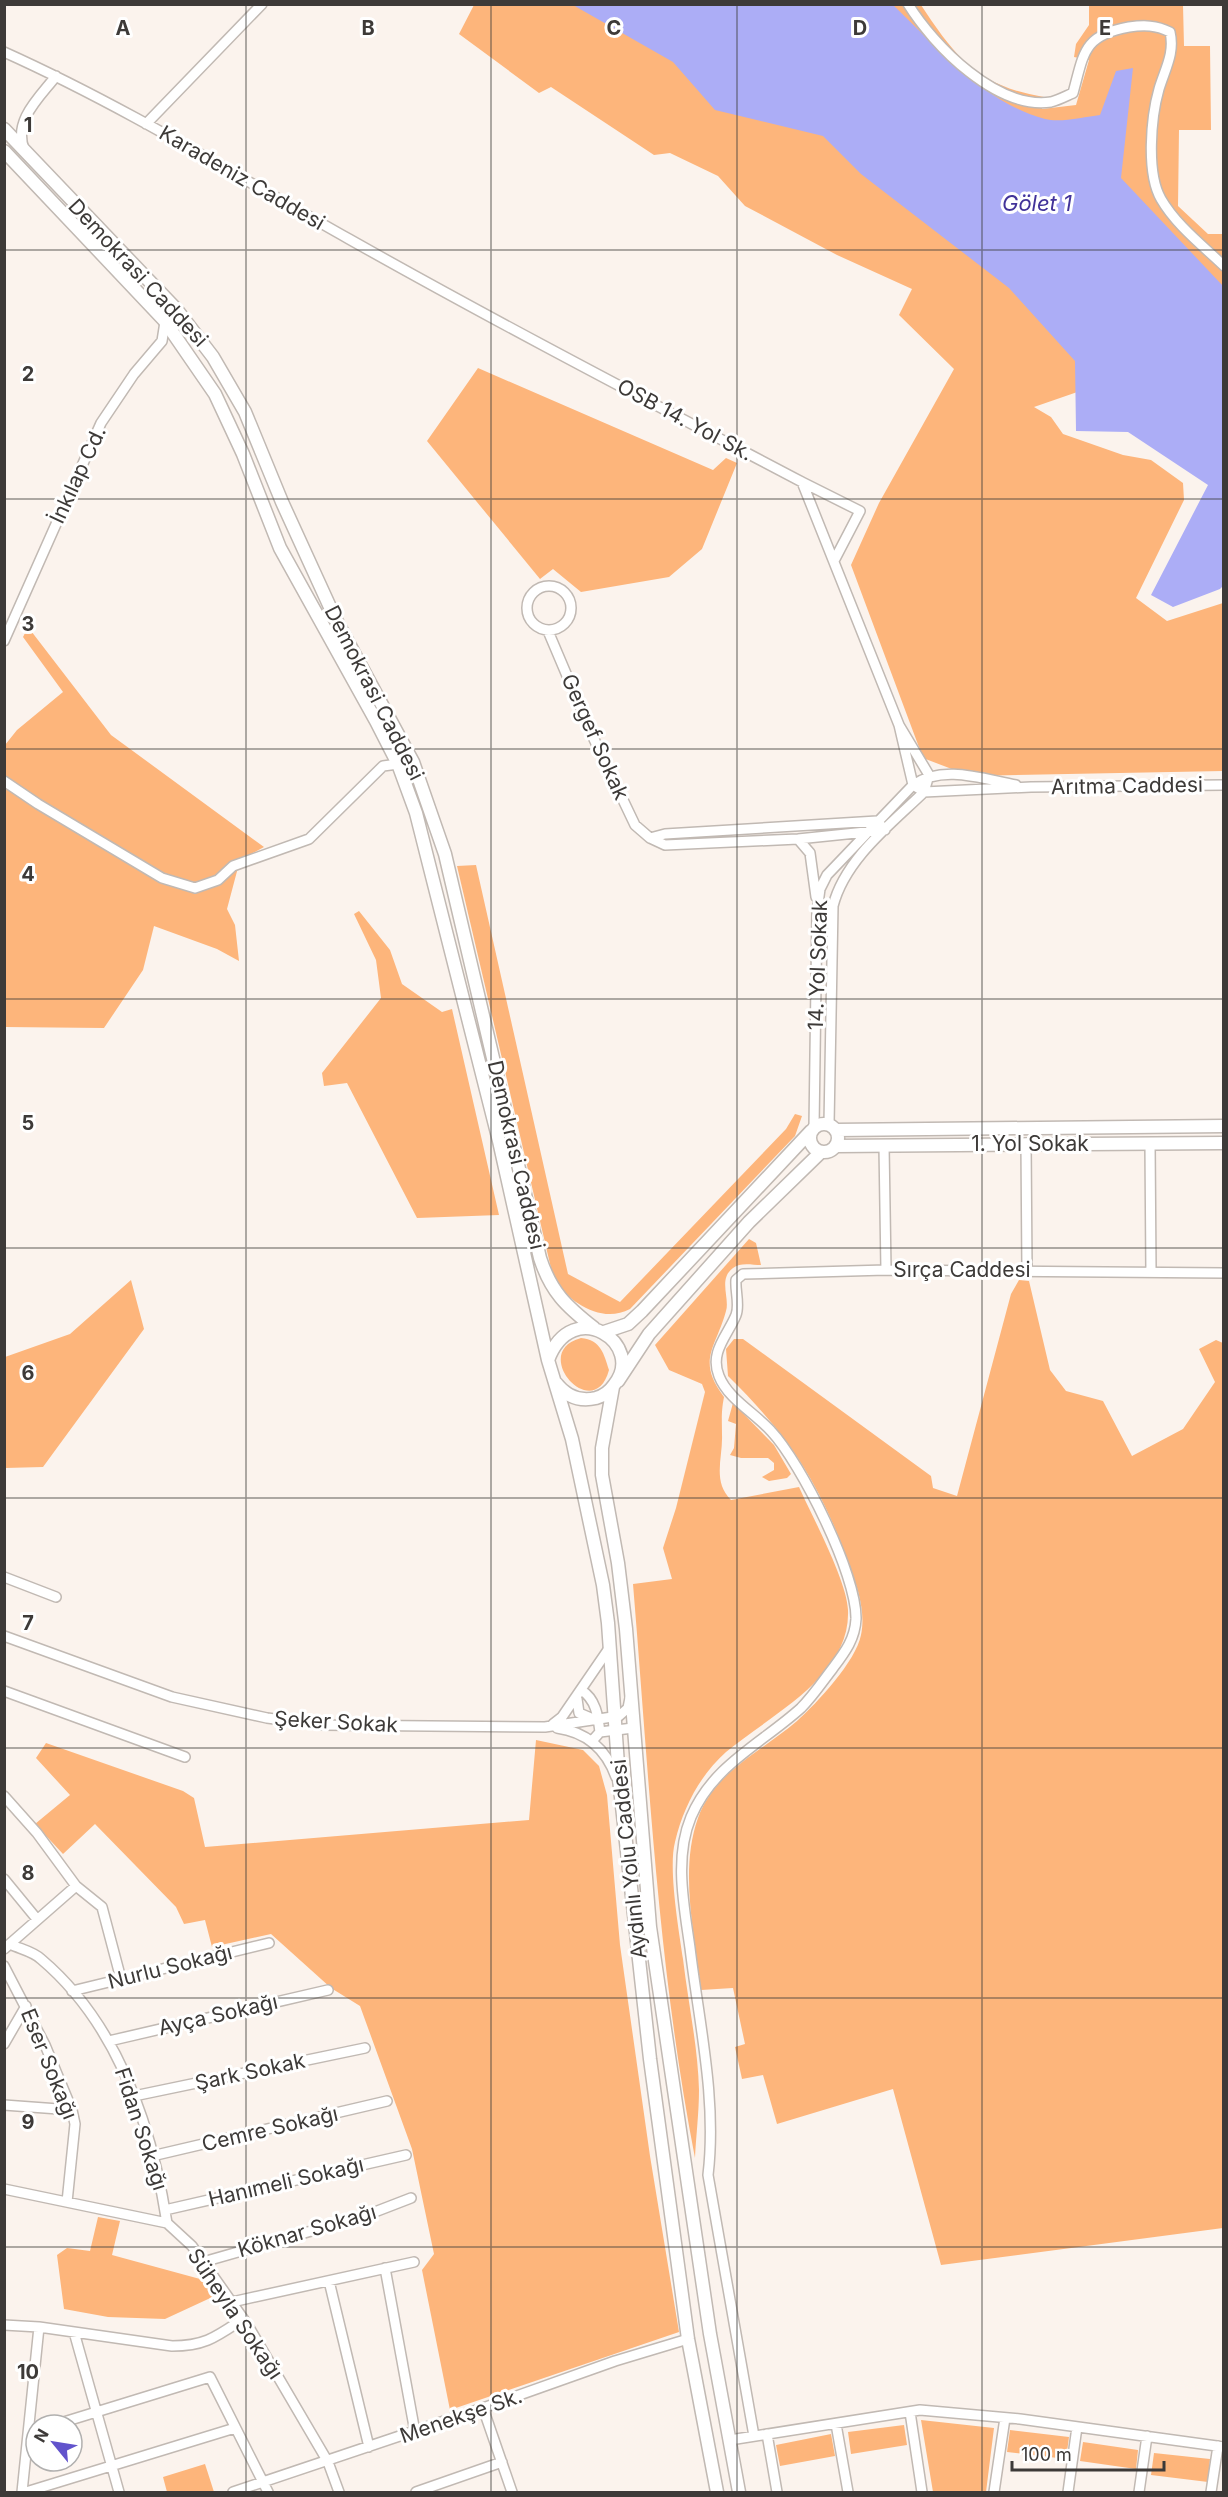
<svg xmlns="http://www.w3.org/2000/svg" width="1228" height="2497" viewBox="0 0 1228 2497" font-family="Inter,sans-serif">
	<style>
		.green { fill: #fdb57b }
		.water { fill: #acadf6 }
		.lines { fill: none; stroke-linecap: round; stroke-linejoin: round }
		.minor-casing { stroke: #c1b9b3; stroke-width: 12 }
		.major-casing { stroke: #c1b9b3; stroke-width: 15 }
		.minor { stroke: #fff; stroke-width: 9 }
		.major { stroke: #fff; stroke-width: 12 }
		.grid { fill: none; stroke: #3d3a38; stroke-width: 1.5; stroke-opacity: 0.55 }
		.labels { text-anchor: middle; stroke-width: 6; stroke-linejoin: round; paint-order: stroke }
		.street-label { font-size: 21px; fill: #3d3a38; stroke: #fff }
		.water-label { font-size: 22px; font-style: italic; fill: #423399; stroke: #fff }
		.grid-label { font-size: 20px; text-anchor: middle; font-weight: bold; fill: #3d3a38; stroke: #fff; stroke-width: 6; stroke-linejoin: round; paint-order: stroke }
	</style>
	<rect width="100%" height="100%" fill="#fbf3ed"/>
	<path class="green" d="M474,5H921C956,58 978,86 1044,97L1042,109L1076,105L1089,60L1074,57L1076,44L1089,25V5H1183L1184,46H1210L1211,130H1179L1178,206L1208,234H1223V336L1112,380L1034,407L1051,417L1063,434L1123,455L1151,460L1183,483L1184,500L1136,598L1167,621L1223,603V771L970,776L923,758L851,565L879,503L954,369L899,315L912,289L837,255L745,206L718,176L670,153L654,155L551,87L539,93L459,34Z
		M478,368L713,470L726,458L737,463L702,549L669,577L581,592L553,569L540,579L427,441Z
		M28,627L111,735L264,847L240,860L227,909L235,925L239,961L217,949L154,926L143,970L104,1028L5,1027V745L17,730L63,692L23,637Z
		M476,865L568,1274L620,1302L786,1129L795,1114L802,1116L795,1136L630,1309C602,1324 571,1303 554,1281L457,866Z
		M359,911L390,950L402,984L442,1012L452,1009L499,1215L417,1218L347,1083L324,1086L322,1073L381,998L376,960L354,914Z
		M749,1239L756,1243L761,1265C752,1265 740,1262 733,1268C718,1279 730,1298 726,1311C716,1348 696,1360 724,1397C721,1413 722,1419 722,1435C723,1458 712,1481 731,1500L799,1487C812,1516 847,1581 848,1610C851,1677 770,1715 726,1752C700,1775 683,1808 675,1842C668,1868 679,1931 683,1959C688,2002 698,2047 699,2090C699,2113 696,2136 695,2158C658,1968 649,1777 633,1584L672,1579L663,1548L676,1508L705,1392L702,1384L669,1370L655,1345Z
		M131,1280L144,1329L43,1467L5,1468V1357L70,1334Z
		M1019,1280L1029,1281L1050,1370L1066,1391L1103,1401L1132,1456L1183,1429L1215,1382L1199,1349L1216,1340L1223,1343V2228L941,2265L893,2089L777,2124L763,2075L742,2079L735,2047L745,2044L733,1988L701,1990C695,1936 679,1871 698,1818C715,1771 761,1752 797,1721C817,1703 856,1661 861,1635C866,1611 857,1586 849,1564C819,1482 790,1437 728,1376L726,1349L734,1339H743L931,1476L933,1488L957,1496L1011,1294Z
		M581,1338C601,1340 604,1354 609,1370C594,1426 528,1352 581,1338Z
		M733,1403L774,1445L791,1474L787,1478L769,1481L762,1477L774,1470V1463L768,1458H741L730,1455L734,1448L736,1424L728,1421Z
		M536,1740L583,1750L599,1766L607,1795L620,1945L650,2156L679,2332L450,2410L422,2270L434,2254L412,2149L360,2006L331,1988L271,1934L212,1947L205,1920L184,1924L176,1907L95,1824L63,1854L35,1824L70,1795L36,1758L46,1743L183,1791L194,1798L205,1847L529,1820Z
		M98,2217L120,2221L112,2255L211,2282L219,2294L165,2319L108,2317L64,2309L57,2255L67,2248L90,2251Z
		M921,2420L994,2428L986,2492H933Z
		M904,2425L907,2445L851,2454L848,2432Z
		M1010,2430L1069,2437L1066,2459L1007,2452Z
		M831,2434L835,2456L780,2466L776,2445Z
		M1083,2442L1138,2450L1136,2469L1080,2461Z
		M1154,2453L1210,2459L1208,2482L1151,2475Z
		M205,2464L214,2492H167L163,2477Z"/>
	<path class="water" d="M573,5H893C937,47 984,103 1045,119C1060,123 1084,117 1100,115L1116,71L1133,68L1121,178L1223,286L1224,585L1220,589L1173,607L1151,595L1208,485L1128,432L1076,431L1075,361L1009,288L861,174L823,136L715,110L673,62Z"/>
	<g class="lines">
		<g class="minor-casing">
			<path id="minor" d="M908,4C934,46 997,110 1051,102C1059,100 1066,96 1073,93C1084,53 1083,35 1129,27C1144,25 1156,25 1170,32C1175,53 1165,69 1159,89C1151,117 1146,173 1161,199C1176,225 1202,245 1224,266
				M4,52C124,106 235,175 349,239C498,323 650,402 802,482L899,725L913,785L924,792L929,775L899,725
				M146,124L262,4
				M24,149C13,120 40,97 56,76
				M802,482L860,511L835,559
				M527 608a22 22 0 1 1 44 0a22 22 0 1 1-44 0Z
				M548,631L593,737L635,825L650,838L665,845L798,839L885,830L877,821L665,834L650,838
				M4,641L101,423L134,374L162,341L165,322
				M4,781L38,804L162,878L195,888L218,880L233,866L309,839L383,766L398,764
				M798,839L810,853L816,897
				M829,1124L833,906C845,859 891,824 924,792L1031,787L1224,785
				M814,1128L817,911L820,889L827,875L913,785C943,764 983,779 1016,785
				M1026,1143L1027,1270
				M1150,1143L1151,1272
				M884,1146L886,1270
				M4,1577L56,1597
				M4,1636L172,1697L267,1718L322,1725L545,1727L619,1716L628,1708L630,1698
				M581,1690C596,1699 598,1716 600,1732L592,1741
				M4,1691L185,1757
				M577,1699L579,1713L593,1719
				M553,1724L562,1717L610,1647
				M557,1728C586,1732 606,1749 616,1777
				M600,1732L633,1728
				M4,1796L37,1833L76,1886L4,1949
				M4,1879L36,1918
				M76,1886L102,1907L121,1979
				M12,1945C21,1949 34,1952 41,1959C118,2024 152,2127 167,2223
				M4,1966L45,2045L72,2110L75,2124L67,2202
				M72,1991L269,1943
				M109,2041L328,1990
				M4,2044L26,2006
				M134,2096L365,2048
				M4,2105L72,2110
				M152,2156L387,2101
				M4,2189L167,2223L192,2246L247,2324L328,2462L339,2492
				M165,2210L406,2155
				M203,2262L367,2215L411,2198
				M385,2268L415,2432
				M329,2281L369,2447
				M232,2302L414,2262
				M4,2325L39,2327L172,2346C205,2346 216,2337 243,2319
				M74,2332L119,2492
				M483,2408L512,2492
				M910,2412L922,2492
				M836,2424L848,2492
				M54,2425L210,2377L268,2492
				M767,2434L777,2492
				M754,2436L708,2175C717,2099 699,2023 690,1948C684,1905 674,1858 691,1817C713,1765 761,1744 801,1708C813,1696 823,1681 833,1668C845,1652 855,1639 856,1619C857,1575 801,1463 771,1431C755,1413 728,1399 719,1376C709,1352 728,1335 736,1315C740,1305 735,1291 736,1280L743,1274L886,1270L1224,1273
				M730,2440L920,2410L1020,2419L1224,2447
				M22,2492L39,2327
				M26,2492L235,2428
				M233,2492L483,2408L615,2361L688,2339
				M416,2492L502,2462
				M994,2492L1005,2418
				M1068,2492L1077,2427
				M1139,2492L1147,2436
				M1211,2492L1218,2446"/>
		</g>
		<g class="major-casing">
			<path id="major" d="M4,129L177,310L213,357L245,412L282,502L335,618L413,762L445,854L540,1258C551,1292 566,1306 594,1328
				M4,151L164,320L215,394L243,454L280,548L376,721L398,764L416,813L499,1141L548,1360L572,1439L603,1585L608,1623L619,1779L650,2059L688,2339L717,2492
				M810 1138a14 14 0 1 1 28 0a14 14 0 1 1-28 0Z
				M836,1130L1224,1126
				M836,1146L1224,1143
				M604,1332L628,1324L642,1311L811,1131
				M548,1360C573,1294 647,1345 614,1385C610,1391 603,1396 596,1398C579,1402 566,1396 556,1383
				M618,1381L649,1334L749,1222L821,1152
				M613,1387L602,1448V1475L618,1563L626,1629L650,1927L710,2334L739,2492"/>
		</g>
		<use href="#minor" class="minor"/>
		<use href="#major" class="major"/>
	</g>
	<path class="grid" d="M246,4V2492M491,4V2492M737,4V2492M982,4V2492M4,250H1224M4,499H1224M4,749H1224M4,999H1224M4,1248H1224M4,1498H1224M4,1748H1224M4,1998H1224M4,2247H1224"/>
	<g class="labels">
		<g class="street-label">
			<text transform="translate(242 178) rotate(30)" y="7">Karadeniz Caddesi</text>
			<text transform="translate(138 273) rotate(47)" y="7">Demokrasi Caddesi</text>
			<text transform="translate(685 420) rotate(28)" y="7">OSB 14. Yol Sk.</text>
			<text transform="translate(78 475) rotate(-65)" y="7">İnkılap Cd.</text>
			<text transform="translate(374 693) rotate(63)" y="7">Demokrasi Caddesi</text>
			<text transform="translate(595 737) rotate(66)" y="7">Gergef Sokak</text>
			<text transform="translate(1127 786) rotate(-1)" y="7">Arıtma Caddesi</text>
			<text transform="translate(818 965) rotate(-88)" y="7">14. Yol Sokak</text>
			<text x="1030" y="1151">1. Yol Sokak</text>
			<text transform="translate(516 1155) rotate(77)" y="7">Demokrasi Caddesi</text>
			<text x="962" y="1277">Sırça Caddesi</text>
			<text transform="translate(336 1722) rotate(3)" y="7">Şeker Sokak</text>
			<text transform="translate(629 1859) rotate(-96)" y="7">Aydınlı Yolu Caddesi</text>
			<text transform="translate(170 1967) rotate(-14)" y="7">Nurlu Sokağı</text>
			<text transform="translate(218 2015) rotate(-13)" y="7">Ayça Sokağı</text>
			<text transform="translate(49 2064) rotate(68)" y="7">Eser Sokağı</text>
			<text transform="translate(250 2072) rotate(-12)" y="7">Şark Sokak</text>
			<text transform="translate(141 2129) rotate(72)" y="7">Fidan Sokağı</text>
			<text transform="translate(270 2129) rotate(-13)" y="7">Cemre Sokağı</text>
			<text transform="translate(286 2182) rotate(-13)" y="7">Hanımeli Sokağı</text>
			<text transform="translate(307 2231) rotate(-16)" y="7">Köknar Sokağı</text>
			<text transform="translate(235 2314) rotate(56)" y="7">Süheyla Sokağı</text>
			<text transform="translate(461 2416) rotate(-19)" y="7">Menekşe Sk.</text>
		</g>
		<g class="water-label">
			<text x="1037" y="211">Gölet 1</text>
		</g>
	</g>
	<g class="grid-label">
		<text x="123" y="35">A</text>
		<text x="368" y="35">B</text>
		<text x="614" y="35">C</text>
		<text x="860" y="35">D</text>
		<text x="1105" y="35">E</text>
		<text x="28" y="132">1</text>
		<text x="28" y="381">2</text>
		<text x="28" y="631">3</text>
		<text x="28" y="881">4</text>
		<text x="28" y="1130">5</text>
		<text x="28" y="1380">6</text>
		<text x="28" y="1630">7</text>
		<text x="28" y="1880">8</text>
		<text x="28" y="2129">9</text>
		<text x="28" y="2379">10</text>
	</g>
	<rect width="1228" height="2497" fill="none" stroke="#3d3a38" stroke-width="12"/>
	<g transform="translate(54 2443) rotate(300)"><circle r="28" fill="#ffffff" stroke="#b1b0af" stroke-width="1.5"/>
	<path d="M0-4.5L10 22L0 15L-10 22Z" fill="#6153cc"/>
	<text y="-9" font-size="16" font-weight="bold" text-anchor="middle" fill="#3d3a38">N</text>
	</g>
	<path d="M1012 2461v9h152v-9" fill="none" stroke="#3d3a38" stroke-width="3"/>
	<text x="1021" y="2461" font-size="18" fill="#3d3a38" stroke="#ffffff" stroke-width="4.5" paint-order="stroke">100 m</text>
</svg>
